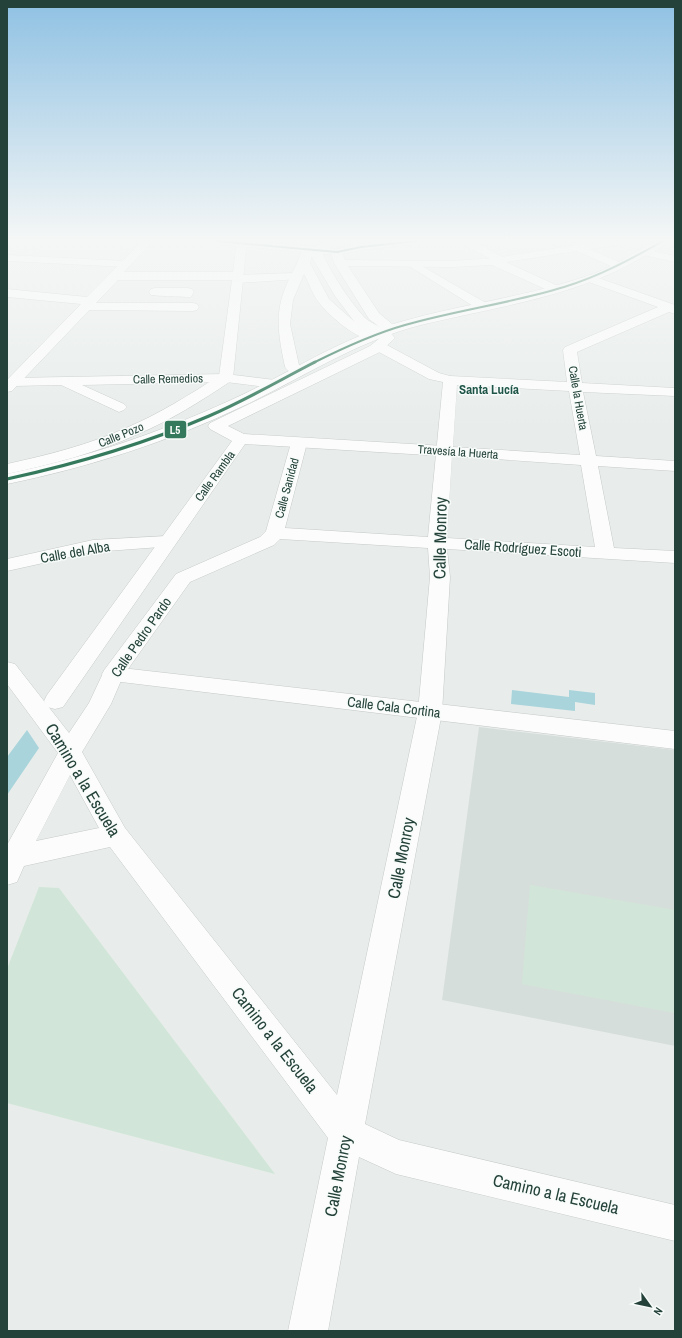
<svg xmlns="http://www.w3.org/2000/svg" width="682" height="1338" viewBox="0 0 682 1338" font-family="'Archivo Narrow',sans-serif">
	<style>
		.built { fill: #d6dedb }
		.green { fill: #d1e6d8 }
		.water { fill: #a9d4db }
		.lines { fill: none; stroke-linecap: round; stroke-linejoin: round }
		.pedestrian-casing { stroke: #c5cac8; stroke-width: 1 }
		.minor-casing { stroke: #c5cac8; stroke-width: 1 }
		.tertiary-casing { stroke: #c5cac8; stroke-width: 1 }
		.pedestrian { fill: #fcfcfc; fill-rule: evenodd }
		.minor { fill: #fcfcfc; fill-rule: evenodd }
		.tertiary { fill: #fcfcfc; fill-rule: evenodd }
		.bus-1-far1-casing { stroke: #f7fbf9; stroke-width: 3.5 }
		.bus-1-casing { stroke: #f7fbf9; stroke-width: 5 }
		.bus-1-far1 { stroke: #34795c; stroke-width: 2 }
		.bus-1 { stroke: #34795c; stroke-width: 3 }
		.labels { text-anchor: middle; stroke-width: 3; stroke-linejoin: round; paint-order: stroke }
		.far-street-label { font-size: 12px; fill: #24423a; stroke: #f7fbf9 }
		.far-neighbourhood-label { font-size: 13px; font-weight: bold; fill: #1f5548; stroke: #f7fbf9 }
		.street-label { font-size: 14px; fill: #24423a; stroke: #f7fbf9 }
		.near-street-label { font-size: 17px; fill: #24423a; stroke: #f7fbf9 }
		.line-badge { stroke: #f7fbf9; stroke-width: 1.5 }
		.badge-label { font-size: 11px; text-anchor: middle; font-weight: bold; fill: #fff }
	</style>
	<rect width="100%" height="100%" fill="#e8edeb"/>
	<path class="built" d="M479,727L675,750V1046L442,1000Z"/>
	<path class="green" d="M530,885L675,910V1013L522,984Z
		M39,887L59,888L275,1174L7,1103V969Z"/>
	<path class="water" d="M512,690L569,697V690L595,693V705L575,702V711L511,704Z
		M27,730L39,748L7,795V757Z"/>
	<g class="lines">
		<g class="pedestrian-casing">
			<path id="pedestrian" d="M327,241H340L325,250L323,255C334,277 348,299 364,317C373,326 387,327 395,338L380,352L228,426L244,434L444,446L450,448L452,451L450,454L444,456L245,444L63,707L55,709L47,707L44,701L47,695L232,441L210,429L208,426L210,423L370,346L381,337L356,324L335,296L313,259L311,255L317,246Z
				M460,241H473L504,258L506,260L504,262H496L461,243Z
				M7,255L126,261L130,262L132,264L130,266L126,267L7,261Z
				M413,261L486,303L488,306L486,309H478L409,266L407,264L409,262Z
				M295,273L299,275L301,277L299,279L238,283L234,281L232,279L234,277L238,275Z
				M155,288H188L192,289L194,292L191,297C188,297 156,296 151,295L149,292L151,289Z
				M85,303H193L197,304L199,307L197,310L193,311L81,310L79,307L81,304Z
				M226,374L275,380L280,381L282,384L280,387L275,388L226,382L82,385L124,404L127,407L124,410L119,412L61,385L13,386L7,384L8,379L13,378Z
				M113,667L675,731V749L113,681L105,679L102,674L105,669Z"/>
		</g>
		<g class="minor-casing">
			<path id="minor" d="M142,241H153L124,272H233L237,241H247L233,378L231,381C201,401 171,420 138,434C97,453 52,464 7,474V464C48,455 88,445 126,428C159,414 189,395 219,376L232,280H118L12,391L7,392V380L81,304L7,297V289L87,297Z
				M602,241H627L626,243L622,244L590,249L623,264L625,266L623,268H615L577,251L506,262L558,286L560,289L558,292L554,293L492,265L452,267L348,266L379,313L398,329L396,332H386L369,319L334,263L331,252L333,250H341L345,260L452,261L494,258Z
				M307,249L313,252L310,263L329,299L356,323L376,333L378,336L376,339C359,343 330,316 320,304C313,296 309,283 304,274L293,300L290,324L299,365L306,371L304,374C297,376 289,373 285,367C279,338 274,314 286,286C291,274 298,264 301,252Z
				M643,249L675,256V262L639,254L637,252Z
				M590,275L675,305V314L669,312L577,352L582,383L675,388V396L583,392L596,456L675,461V471L598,466L614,548L675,551V563L447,549L450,577L442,712L365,1124L399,1140L675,1205V1241L396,1174L359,1157L328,1331H288L328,1138L110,847L24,866L17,882L7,885V845L58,753L7,684V662L15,664L69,733L89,703L105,669L176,574L260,537L266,531L291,443L293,440L299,438L305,440L307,443L285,528L428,537L443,382L429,379L375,350L373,347L375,344H385L439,373L450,376L567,382L563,350L565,347L658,307L586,281L584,279L586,277ZM457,385L569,391L580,455L453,447ZM452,456L581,465L595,547L447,538ZM280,539L428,548L430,577L418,712L337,1095L125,828L82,752L111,704L123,676L190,582L274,545ZM70,775L99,828L36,841Z
				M167,536L174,538L176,542L174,546L93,552L7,571V559L93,540Z"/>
		</g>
		<g class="tertiary-casing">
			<path id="tertiary" d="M211,241H250L337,249L361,244L388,241H422L417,244L361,250L337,255L216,244L212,243Z
				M655,241H668C662,248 650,253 641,258C575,297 495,307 421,325C357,341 302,378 243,406C168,442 89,467 7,484V474C85,458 159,433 231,400C280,378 325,348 375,330C443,306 516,300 584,277C610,269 632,254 655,241Z"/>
		</g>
		<use href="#pedestrian" class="pedestrian"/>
		<use href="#minor" class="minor"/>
		<use href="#tertiary" class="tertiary"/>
		<g class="bus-1-far1-casing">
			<path id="bus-1-far1" d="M216,241L337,252L361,247L417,241
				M313,363C343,348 373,334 405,325C458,310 512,303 564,287C600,276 631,259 663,241"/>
		</g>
		<g class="bus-1-casing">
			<path id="bus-1" d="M7,479C76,464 144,444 209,416C246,400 280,380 315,362"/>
		</g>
		<use href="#bus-1-far1" class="bus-1-far1"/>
		<use href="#bus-1" class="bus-1"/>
	</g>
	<linearGradient id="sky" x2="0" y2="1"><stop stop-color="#8fc1e3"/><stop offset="0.56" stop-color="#f5f7f6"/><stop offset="1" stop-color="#f5f7f6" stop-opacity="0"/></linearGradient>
	<rect width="682" height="428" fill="url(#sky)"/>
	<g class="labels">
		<g class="far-street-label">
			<text transform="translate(168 379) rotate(-1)" y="4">Calle Remedios</text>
			<text transform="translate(578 398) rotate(80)" y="4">Calle la Huerta</text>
			<text transform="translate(121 435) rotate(-22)" y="4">Calle Pozo</text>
			<text transform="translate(458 452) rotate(4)" y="4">Travesía la Huerta</text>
			<text transform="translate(215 476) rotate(-54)" y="4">Calle Rambla</text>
			<text transform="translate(287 488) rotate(-75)" y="4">Calle Sanidad</text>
		</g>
		<g class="far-neighbourhood-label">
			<text x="489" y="394">Santa Lucía</text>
		</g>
		<g class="street-label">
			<text transform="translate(523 548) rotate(4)" y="5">Calle Rodríguez Escoti</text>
			<text transform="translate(75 552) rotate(-10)" y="5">Calle del Alba</text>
			<text transform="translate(141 637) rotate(-55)" y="5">Calle Pedro Pardo</text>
			<text transform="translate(394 707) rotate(7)" y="5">Calle Cala Cortina</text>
		</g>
		<g class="near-street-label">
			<text transform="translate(440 538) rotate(-89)" y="6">Calle Monroy</text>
			<text transform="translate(83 780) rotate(59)" y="6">Camino a la Escuela</text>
			<text transform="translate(401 858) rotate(-79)" y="6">Calle Monroy</text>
			<text transform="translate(275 1040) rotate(52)" y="6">Camino a la Escuela</text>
			<text transform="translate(338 1176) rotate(-79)" y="6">Calle Monroy</text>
			<text transform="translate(556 1194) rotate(13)" y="6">Camino a la Escuela</text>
		</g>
	</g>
	<rect class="line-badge" x="164" y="420" width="23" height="19" rx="4" fill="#34795c"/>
	<g class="badge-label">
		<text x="175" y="434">L5</text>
	</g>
	<rect width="682" height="1338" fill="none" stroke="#24423a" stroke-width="16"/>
	<g transform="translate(650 1306) rotate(123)" stroke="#f7fbf9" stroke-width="3" paint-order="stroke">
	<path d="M0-3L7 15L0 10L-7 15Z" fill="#24423a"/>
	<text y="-6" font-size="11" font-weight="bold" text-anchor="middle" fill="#24423a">N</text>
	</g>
</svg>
